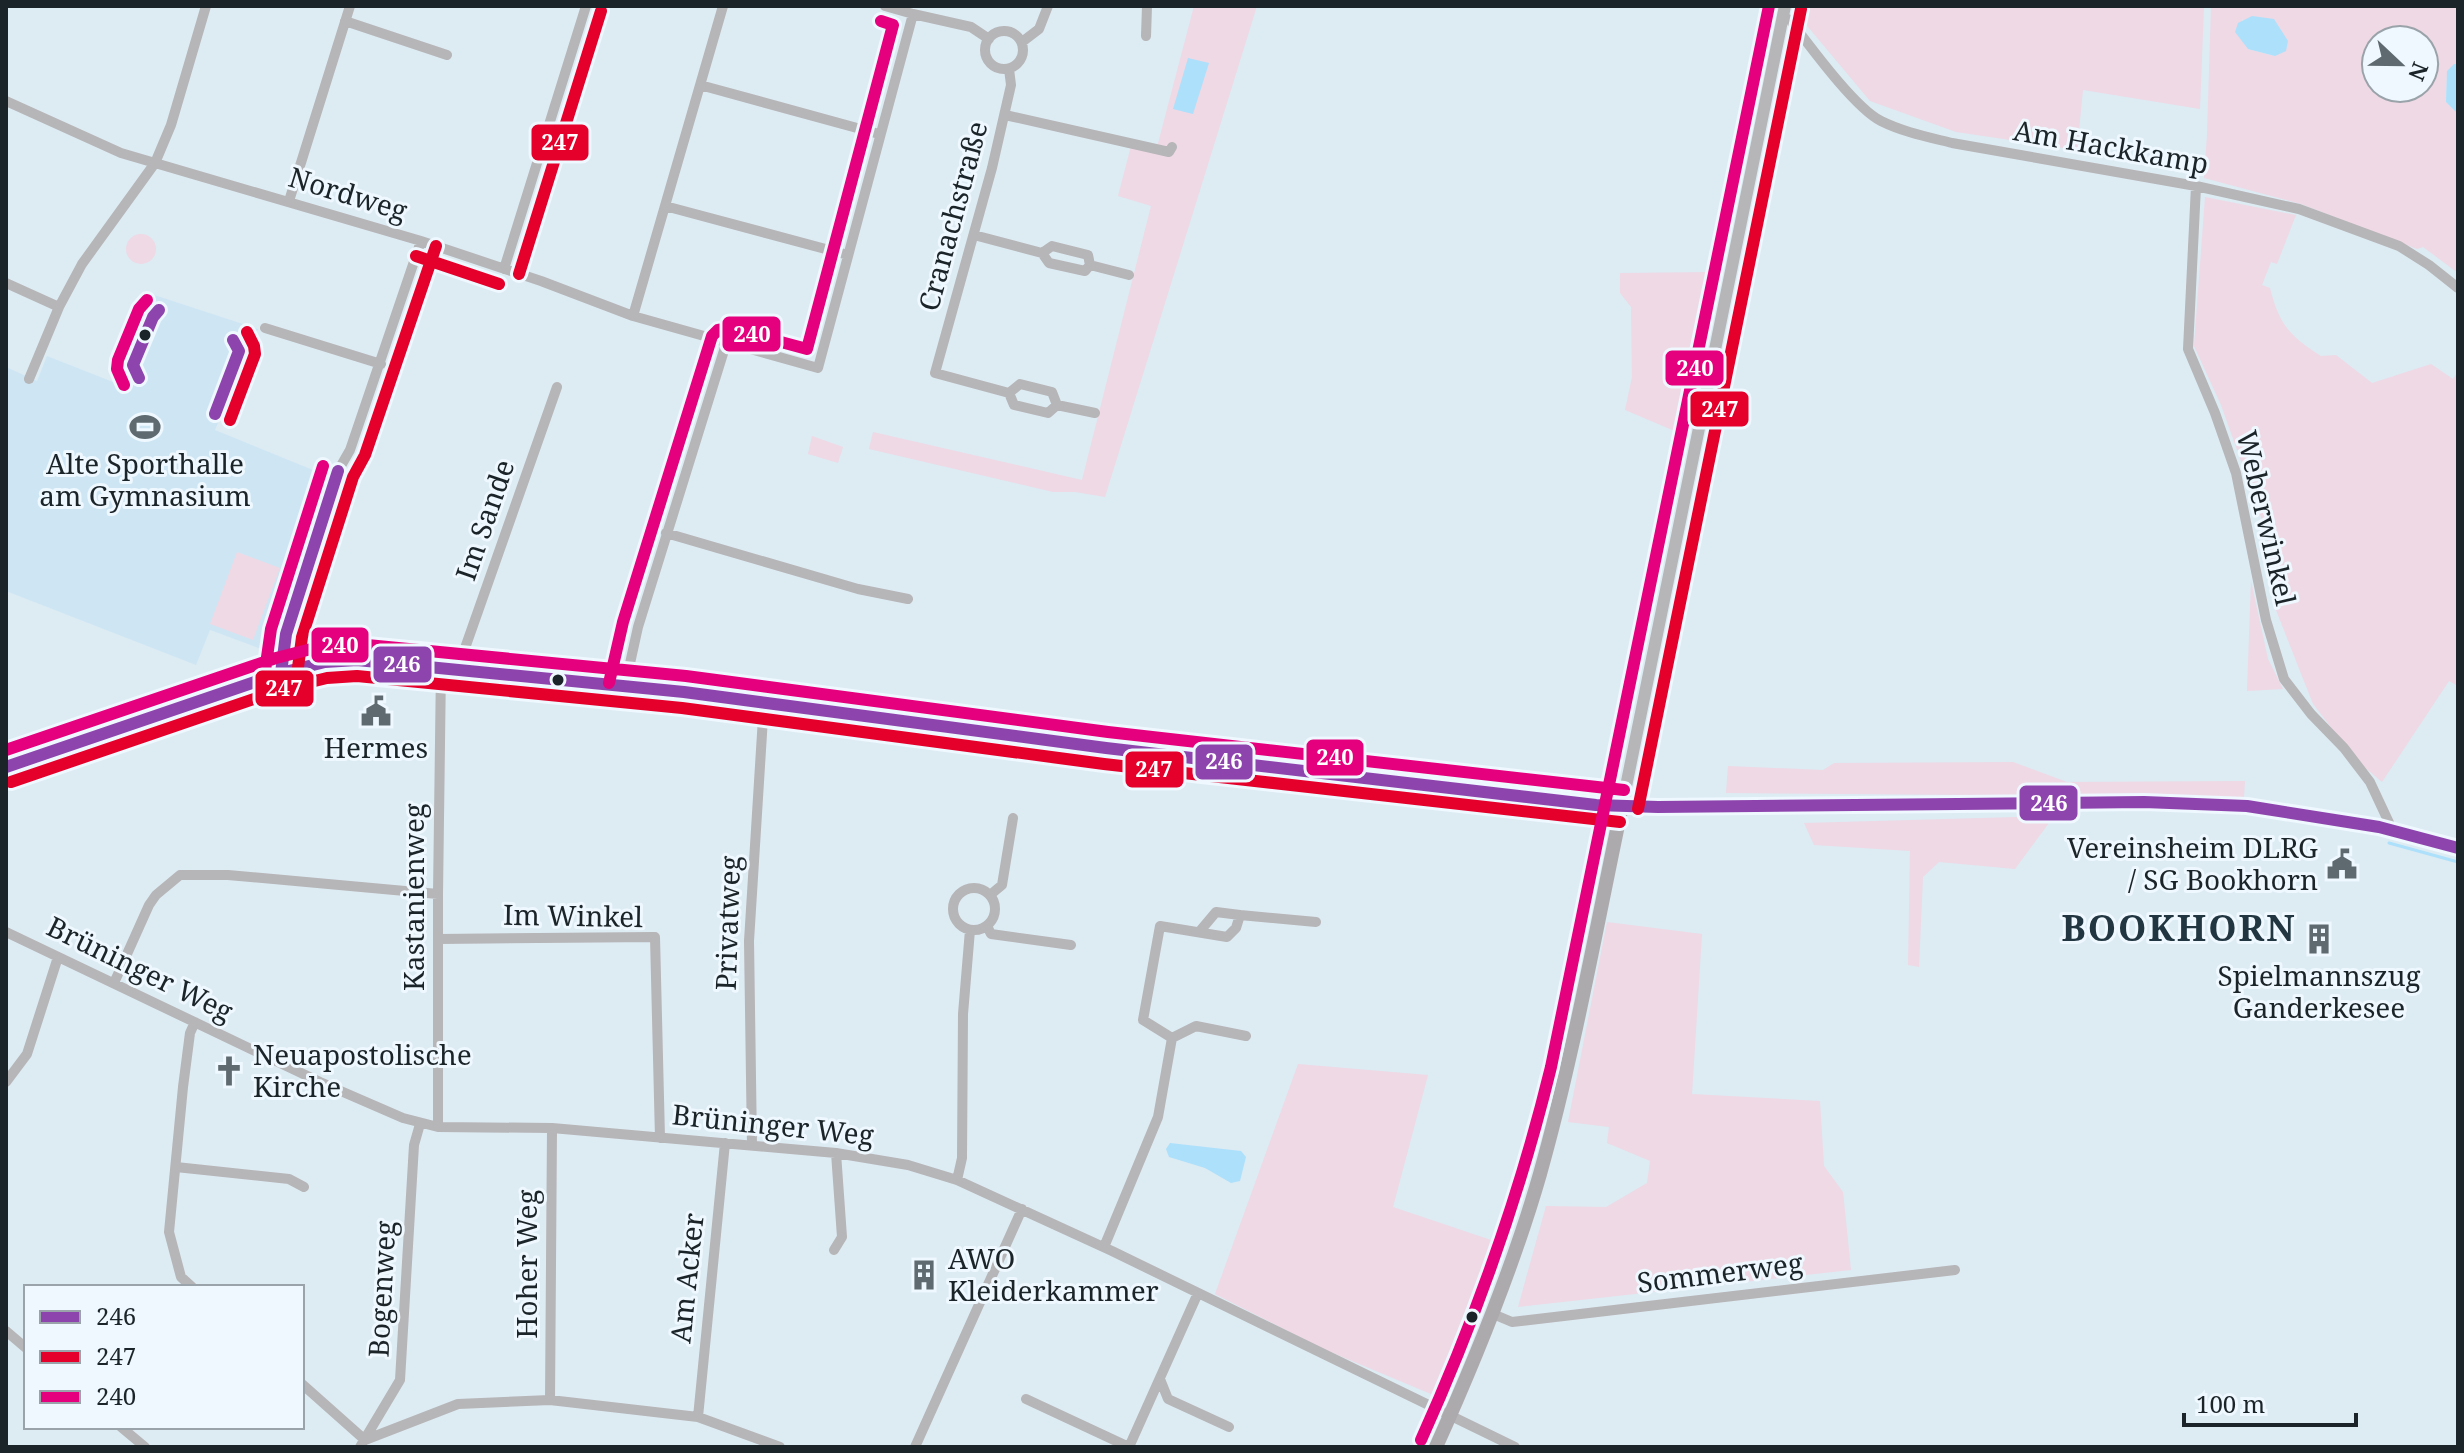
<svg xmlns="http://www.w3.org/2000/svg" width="2464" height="1453" viewBox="0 0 2464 1453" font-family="'Noto Serif',serif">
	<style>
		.built { fill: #cee6f4 }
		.green { fill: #eed9e5; fill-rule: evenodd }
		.water { fill: #ade0fb }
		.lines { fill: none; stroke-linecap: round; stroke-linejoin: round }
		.stream { stroke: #ade0fb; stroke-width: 3 }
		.minor { stroke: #b6b5b7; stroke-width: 10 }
		.tertiary { stroke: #b6b5b7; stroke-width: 12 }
		.secondary { stroke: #adaaad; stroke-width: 14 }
		.bus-1-casing { stroke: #eef8fe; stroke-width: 18 }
		.bus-2-casing { stroke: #eef8fe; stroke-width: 18 }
		.bus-3-casing { stroke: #eef8fe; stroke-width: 18 }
		.bus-1 { stroke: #8e44ad; stroke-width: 12 }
		.bus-2 { stroke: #e4002b; stroke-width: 12 }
		.bus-3 { stroke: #e5007d; stroke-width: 12 }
		.bus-dot { fill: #1b2429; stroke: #eef8fe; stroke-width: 3 }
		.labels { text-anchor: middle; stroke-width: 6; stroke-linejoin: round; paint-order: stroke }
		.street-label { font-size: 28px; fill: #1b2429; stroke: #eef8fe }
		.poi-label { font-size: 28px; fill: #1b2429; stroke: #eef8fe }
		.district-label { font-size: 36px; font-weight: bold; letter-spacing: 2px; fill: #213641; stroke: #eef8fe }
		.line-badge { stroke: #eef8fe; stroke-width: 3 }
		.badge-label { font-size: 22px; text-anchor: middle; font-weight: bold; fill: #fff }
	</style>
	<rect width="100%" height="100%" fill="#ddebf3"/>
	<path class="built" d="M148,293L258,329L215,430L313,470L319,475L320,491L264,650L210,630L196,665L6,591V367L37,381L47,356L113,382Z"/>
	<path class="green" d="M1194,6H1257L1105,497L1075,492H1053L869,449L873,432L1082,480L1151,206L1118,196L1131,146L1156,151Z
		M1799,6H2204L2200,109L2083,90L2077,150L1956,132L1870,101L1798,15Z
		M2211,6H2458V64L2447,71L2446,102L2458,114V273L2423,247L2417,249L2301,204L2204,178L2207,135ZM2242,19L2275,56L2248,49ZM2376,40H2424V88H2376Z
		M2205,197L2296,215L2277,264L2271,262L2262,285L2270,288C2279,325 2290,336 2321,356L2336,355L2372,383L2431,364L2453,379L2458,372V686L2449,681L2382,782L2357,761L2313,704L2274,605L2269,549L2263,523L2221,405L2194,346Z
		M126 249a15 15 0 1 1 30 0a15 15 0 1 1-30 0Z
		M1712,272L1677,432L1625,410L1632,377L1631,307L1620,293V273Z
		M812,436L843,447L838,463L808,454Z
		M237,552L280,568L253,640L210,624Z
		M2251,581L2268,659L2283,689L2247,691Z
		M2013,762L2067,782L2245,781L2244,797L1726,793L1728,766L1823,770L1834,763Z
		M2054,816L2015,869L1939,862L1923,877L1919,967L1908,965L1910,851L1814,845L1804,823Z
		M1607,922L1702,934L1692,1094L1820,1101L1824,1166L1843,1192L1851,1270L1518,1307L1546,1206L1606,1207L1647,1183L1650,1161L1607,1143L1609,1127L1568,1122Z
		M1298,1064L1428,1075L1393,1207L1500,1243L1438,1397L1321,1348L1215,1294Z"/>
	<path class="water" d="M2252,16L2274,19L2288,41L2286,51L2275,56L2248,49L2235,32L2238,23Z
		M1188,58L1209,63L1193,114L1173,109Z
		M2454,64H2458V114L2446,102L2447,71Z
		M1170,1143L1241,1151L1246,1157L1240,1181L1231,1183L1205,1168L1169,1157L1166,1149Z"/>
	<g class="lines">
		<path class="stream" d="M2389,843L2458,862"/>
		<path class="minor" d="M913,14L971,27L989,39
			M1782,17L1790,20C1810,46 1854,107 1881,121C1903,132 1928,137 1952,143L2196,186L2299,209L2399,246L2429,265L2458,288
			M345,21L447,55
			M985 50a19 19 0 1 1 38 0a19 19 0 1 1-38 0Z
			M1146,36L1147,6
			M1022,42L1039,29L1048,6
			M1009,69L1011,85L992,168L935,373L1009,393L1014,405L1048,413L1057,405L1095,413
			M700,85L879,134
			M6,101L121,153L421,241L541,281L633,316L818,368L913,14L885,6
			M1005,115L1169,152L1172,147
			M2196,186L2188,349L2215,413L2236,473L2266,620L2284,679L2311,714L2344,748L2370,782L2392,829
			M289,201L350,6
			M665,206L848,255
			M974,235L1042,253L1049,263L1085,271L1090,265L1129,275
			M1042,253L1052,246L1088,255L1090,265
			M504,269L586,6
			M6,283L59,307
			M633,316L723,6
			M265,328L381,364
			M29,379L59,307L82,264L155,163L171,125L206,6
			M1009,393L1020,384L1052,392L1057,405
			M666,533L858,589L908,599
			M458,668L557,387
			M281,673L286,634L338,471L350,450L421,241
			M625,686L638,627L726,344
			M953 909a21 21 0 1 1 42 0a21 21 0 1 1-42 0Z
			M990,895L1002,885L1013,818
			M987,926L991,934L1071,945
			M1200,931L1216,912L1240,915
			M6,932L320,1082L403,1118L438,1127L552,1128L836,1153L908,1165L957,1180L1112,1251L1515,1447
			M438,939L655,937L660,1138
			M114,983L149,905L156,895L180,875H228L438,894
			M1172,1038L1196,1026L1246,1036
			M6,1082L27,1054L58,957
			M438,1127V894L441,667
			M752,1146L749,941L764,702
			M176,1167L289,1179L304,1187
			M957,1180L962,1158L963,1014L970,930
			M1104,1247L1158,1117L1172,1038L1143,1020L1160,926L1227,937L1236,928L1240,915L1316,922
			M834,1250L842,1237L836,1153
			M192,1287L181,1277L169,1232L183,1087L190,1033L195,1022
			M1493,1314L1512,1322L1955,1270
			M6,1331L26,1348
			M1160,1379L1168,1399L1229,1427
			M302,1384L365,1440L458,1404L550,1400L698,1417L780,1447
			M1026,1399L1129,1447
			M550,1400L552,1128
			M698,1417L725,1143
			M121,1427L145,1447
			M360,1447L400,1380L414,1145L420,1124
			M915,1447L1022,1209
			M1129,1447L1198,1293"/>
		<path class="tertiary" d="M6,767L281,673L325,662L357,660L684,692L1106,748L1622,806L1785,6"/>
		<path class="secondary" d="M1436,1447C1476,1358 1513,1268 1540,1174C1574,1053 1596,929 1622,806L2144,802L2247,806L2379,827L2458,848"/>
		<g class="bus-1-casing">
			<path id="bus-1" d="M139,378L133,365L153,317L159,310
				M215,414L239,351L233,340
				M281,673L286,634L338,471
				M6,767L281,673L325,662L357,660L684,692L1106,748L1596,805L1658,807L2144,802L2247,806L2379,827L2458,848"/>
		</g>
		<g class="bus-2-casing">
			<path id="bus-2" d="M416,256L499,284
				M519,274L601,11
				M230,420L255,354L254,346L247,332
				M297,675L302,637L353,477L365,455L436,246
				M11,782L286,688L327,678L357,676L682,708L1104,764L1620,822
				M1638,809L1801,9"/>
		</g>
		<g class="bus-3-casing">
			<path id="bus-3" d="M124,385L117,369L118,360L139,309L147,300
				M265,671L271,629L323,466
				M609,683L623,622L712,336L718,330L729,328L807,349L893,25L881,21
				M6,750L276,658L323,646L357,644L686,676L1108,732L1624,790
				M1421,1440C1476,1318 1519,1198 1551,1067L1769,6"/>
		</g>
		<use href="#bus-1" class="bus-1"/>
		<use href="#bus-2" class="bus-2"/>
		<use href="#bus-3" class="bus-3"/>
	</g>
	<defs>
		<g id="stadium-bare" transform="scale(2.4)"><path d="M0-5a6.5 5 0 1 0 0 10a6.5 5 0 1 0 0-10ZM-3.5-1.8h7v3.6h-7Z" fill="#5f6a70" stroke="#eef8fe" stroke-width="2.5" paint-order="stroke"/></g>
		<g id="civic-bare" transform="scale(2.4)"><path d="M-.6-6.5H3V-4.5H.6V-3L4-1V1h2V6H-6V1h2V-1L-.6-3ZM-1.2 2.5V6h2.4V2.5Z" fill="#5f6a70" stroke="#eef8fe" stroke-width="2.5" paint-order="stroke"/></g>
		<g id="building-bare" transform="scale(2.4)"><path d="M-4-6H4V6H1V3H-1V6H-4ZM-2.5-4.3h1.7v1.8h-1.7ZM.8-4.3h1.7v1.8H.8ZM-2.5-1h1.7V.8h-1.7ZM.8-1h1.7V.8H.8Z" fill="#5f6a70" stroke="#eef8fe" stroke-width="2.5" paint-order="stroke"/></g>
		<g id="church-bare" transform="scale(2.4)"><path d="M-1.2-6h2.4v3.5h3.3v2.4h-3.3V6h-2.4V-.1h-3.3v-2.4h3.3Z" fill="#5f6a70" stroke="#eef8fe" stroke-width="2.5" paint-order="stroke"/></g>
	</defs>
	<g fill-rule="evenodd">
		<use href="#stadium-bare" x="145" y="427"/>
		<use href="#civic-bare" x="376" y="711"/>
		<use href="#civic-bare" x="2342" y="864"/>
		<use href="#building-bare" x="2319" y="939"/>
		<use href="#church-bare" x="229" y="1071"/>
		<use href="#building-bare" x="924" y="1275"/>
	</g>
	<g class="bus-dot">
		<circle cx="145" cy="335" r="7"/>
		<circle cx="558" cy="680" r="7"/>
		<circle cx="1472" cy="1317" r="7"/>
	</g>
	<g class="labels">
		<g class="street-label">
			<text transform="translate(2111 147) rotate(10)" y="10">Am Hackkamp</text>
			<text transform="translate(348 194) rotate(17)" y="10">Nordweg</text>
			<text transform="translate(953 216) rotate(-75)" y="10">Cranachstraße</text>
			<text transform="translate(2266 518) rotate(77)" y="10">Weberwinkel</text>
			<text transform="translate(485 520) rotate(-71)" y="10">Im Sande</text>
			<text transform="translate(414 897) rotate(-90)" y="10">Kastanienweg</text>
			<text transform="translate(573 916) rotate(1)" y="10">Im Winkel</text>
			<text transform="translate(728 923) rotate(-88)" y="10">Privatweg</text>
			<text transform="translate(140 969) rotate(26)" y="10">Brüninger Weg</text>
			<text transform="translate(773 1125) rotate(6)" y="10">Brüninger Weg</text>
			<text transform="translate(527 1264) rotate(-90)" y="10">Hoher Weg</text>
			<text transform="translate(1720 1273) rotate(-7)" y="10">Sommerweg</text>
			<text transform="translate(687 1278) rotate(-84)" y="10">Am Acker</text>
			<text transform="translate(382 1289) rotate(-87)" y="10">Bogenweg</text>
		</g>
		<g class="poi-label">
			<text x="145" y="474">Alte Sporthalle<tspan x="145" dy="32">am Gymnasium</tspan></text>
			<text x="376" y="758">Hermes</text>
			<text x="2318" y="858" text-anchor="end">Vereinsheim DLRG<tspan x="2318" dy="32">/ SG Bookhorn</tspan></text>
			<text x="2319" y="986">Spielmannszug<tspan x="2319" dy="32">Ganderkesee</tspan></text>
			<text x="253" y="1065" text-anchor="start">Neuapostolische<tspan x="253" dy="32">Kirche</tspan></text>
			<text x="948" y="1269" text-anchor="start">AWO<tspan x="948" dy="32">Kleiderkammer</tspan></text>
		</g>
		<g class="district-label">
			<text x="2179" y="941">BOOKHORN</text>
		</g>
	</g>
	<g class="line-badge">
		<rect x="530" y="123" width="60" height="39" rx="8" fill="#e4002b"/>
		<rect x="721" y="315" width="61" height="38" rx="8" fill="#e5007d"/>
		<rect x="1664" y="349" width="61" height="38" rx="8" fill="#e5007d"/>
		<rect x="1689" y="390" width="61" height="38" rx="8" fill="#e4002b"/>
		<rect x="310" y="626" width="60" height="38" rx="8" fill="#e5007d"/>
		<rect x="372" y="645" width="61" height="39" rx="8" fill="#8e44ad"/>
		<rect x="254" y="669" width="61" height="39" rx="8" fill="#e4002b"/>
		<rect x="1305" y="738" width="60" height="39" rx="8" fill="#e5007d"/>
		<rect x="1194" y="743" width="60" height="38" rx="8" fill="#8e44ad"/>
		<rect x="1124" y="750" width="61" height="39" rx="8" fill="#e4002b"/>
		<rect x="2018" y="784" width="61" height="38" rx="8" fill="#8e44ad"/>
	</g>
	<g class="badge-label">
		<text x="560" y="150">247</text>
		<text x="752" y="342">240</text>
		<text x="1695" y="376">240</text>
		<text x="1720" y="417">247</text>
		<text x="340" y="653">240</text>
		<text x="402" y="672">246</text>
		<text x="284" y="696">247</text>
		<text x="1335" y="765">240</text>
		<text x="1224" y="769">246</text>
		<text x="1154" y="777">247</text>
		<text x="2049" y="811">246</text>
	</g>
	<rect width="2464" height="1453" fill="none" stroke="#1b2429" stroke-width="16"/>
	<rect x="24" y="1285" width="280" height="144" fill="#eef8fe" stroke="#9aa3a9" stroke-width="2"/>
	<rect x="40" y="1311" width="40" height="12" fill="#8e44ad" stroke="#9aa3a9" stroke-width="2"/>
	<text x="96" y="1325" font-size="24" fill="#1b2429">246</text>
	<rect x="40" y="1351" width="40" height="12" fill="#e4002b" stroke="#9aa3a9" stroke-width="2"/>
	<text x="96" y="1365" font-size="24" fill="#1b2429">247</text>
	<rect x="40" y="1391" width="40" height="12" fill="#e5007d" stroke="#9aa3a9" stroke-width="2"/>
	<text x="96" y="1405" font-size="24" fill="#1b2429">240</text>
	<g transform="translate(2400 64) rotate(112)"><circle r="38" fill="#eef8fe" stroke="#9aa3a9" stroke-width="2"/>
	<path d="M0-6L14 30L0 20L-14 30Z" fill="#5f6a70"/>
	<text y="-12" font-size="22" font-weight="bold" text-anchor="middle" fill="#1b2429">N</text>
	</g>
	<path d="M2184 1413v12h172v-12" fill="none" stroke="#1b2429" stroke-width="4"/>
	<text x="2196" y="1413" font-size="24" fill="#1b2429" stroke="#eef8fe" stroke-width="6" paint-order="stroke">100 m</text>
</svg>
